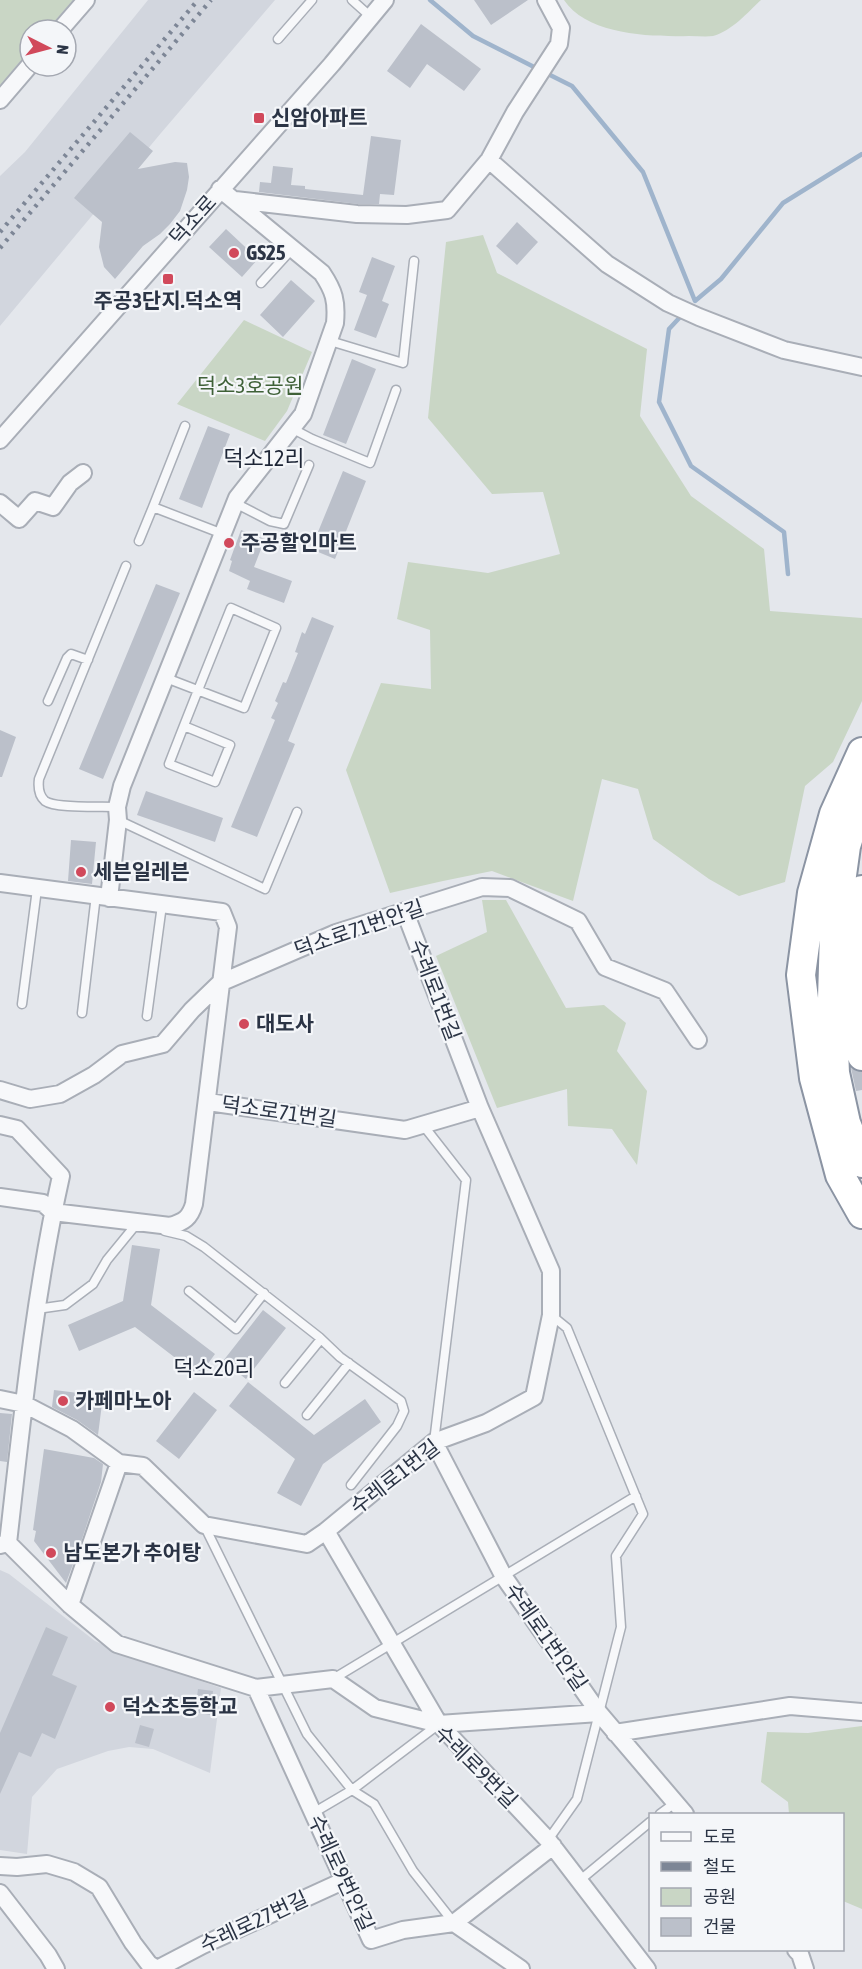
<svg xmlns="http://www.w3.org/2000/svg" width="862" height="1969" viewBox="0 0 862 1969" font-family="'Asap Condensed','Noto Sans KR',sans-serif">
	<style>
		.built { fill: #d2d6de }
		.green { fill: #c9d6c5 }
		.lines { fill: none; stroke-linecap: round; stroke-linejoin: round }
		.stream { stroke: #9fb4cc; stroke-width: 4.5 }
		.building { fill: #bbc0ca }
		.lane-casing { stroke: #a9aeb7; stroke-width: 11 }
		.street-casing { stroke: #a9aeb7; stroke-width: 20 }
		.highway-casing { stroke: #8b94a3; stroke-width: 32 }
		.lane { stroke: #f7f8fa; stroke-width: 8 }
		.street { stroke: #f7f8fa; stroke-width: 16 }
		.highway { stroke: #fff; stroke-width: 28 }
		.rail { stroke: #7d8696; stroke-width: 4.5; stroke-dasharray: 3 6; stroke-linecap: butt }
		.poi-dot { fill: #d1495b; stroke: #f4f6f9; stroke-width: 2 }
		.labels { text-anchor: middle; stroke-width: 4.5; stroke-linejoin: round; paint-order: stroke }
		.poi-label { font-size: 21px; font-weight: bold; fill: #2b3445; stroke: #f4f6f9; text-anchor: start }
		.street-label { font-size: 21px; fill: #2b3445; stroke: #f4f6f9 }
		.park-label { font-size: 21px; fill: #3f6138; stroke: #f4f6f9 }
		.neighbourhood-label { font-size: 22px; fill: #1d2536; stroke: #f4f6f9 }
	</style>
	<rect width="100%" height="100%" fill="#e4e7ec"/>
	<path class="built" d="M148,0H275L161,133L0,326V176L25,152Z
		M0,1570L9,1574L95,1641L123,1654L221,1688L210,1773L153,1749L129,1747L108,1751L57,1769L32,1797L27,1854L0,1850Z"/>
	<path class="green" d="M0,0H73L47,30H30V50L0,85Z
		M564,0H761C748,12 732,31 713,36C706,37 697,36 689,36C651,37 587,35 564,0Z
		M483,235L497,273L647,349L640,416L691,496L764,549L770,611L862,618V701L833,762L805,786L785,882L739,896L709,879L653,839L638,789L602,779L573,901L492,871L443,881L390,893L346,770L381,683L431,689L430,630L397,619L408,562L488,573L560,554L543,492L492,494L428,418L446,242Z
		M244,320L312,352L287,411L265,441L177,404Z
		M482,900H506L566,1008L604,1005L626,1023L617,1051L647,1091L637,1165L612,1129L568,1126L567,1089L497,1108L436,956L487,932Z
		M862,1726V1909L843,1901L842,1814H789L788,1802L761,1782L767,1732L808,1733Z"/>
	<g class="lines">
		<path class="stream" d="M430,0L473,36L538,69
			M546,73L572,86L643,172L695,301L721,279L783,203L862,154
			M682,315L669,329L659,402L691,466L784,532L788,574"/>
	</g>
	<path class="building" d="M474,0H528L491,25Z
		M421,24L481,69L464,91L427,64L410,88L387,71Z
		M130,132L153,151L138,169L175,162L187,163L189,177L187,190L180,211L170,224L160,234L143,246L115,279L104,267L99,247L102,222L74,198Z
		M371,136L401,140L394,195L380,194L379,204H358L259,192L260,182L271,183L273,166L293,168L291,185L305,186V189L363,195Z
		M517,222L538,242L517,265L496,246Z
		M226,229L258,259L242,277L209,247Z
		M372,257L395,266L382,301L389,304L376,338L354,330L367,295L359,292Z
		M291,280L315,301L283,337L260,315Z
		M352,359L376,369L346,444L323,435Z
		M208,426L230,434L202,508L179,499Z
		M343,471L366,481L335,559L311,549Z
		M241,530L265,539L254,567L292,581L284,603L247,589L250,581L229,571L232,561L230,560Z
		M156,584L180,593L103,779L79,769Z
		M312,617L334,626L288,741L295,744L257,837L231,827L275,720L271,718L278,703L275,701L283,682L286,683L298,653L295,652L302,632L305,634Z
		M0,730L16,737L2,777H0Z
		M146,791L223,818L215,842L137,815Z
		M71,840L96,842L92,884L68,881Z
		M851,1068L862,1072V1090L856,1091Z
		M132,1245L160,1249L151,1305L215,1354L199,1376L135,1327L79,1351L68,1325L123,1301Z
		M263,1310L286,1328L246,1379L223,1361Z
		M248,1382L314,1435L365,1399L381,1422L323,1464L301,1506L277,1493L295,1459L229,1406Z
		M54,1390L103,1396L98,1435L77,1420L52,1407Z
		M194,1392L217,1410L179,1459L156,1441Z
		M0,1413L12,1414L7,1462L0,1461Z
		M44,1449L94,1458L103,1464L101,1482L79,1548L67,1546L75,1559L66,1583L34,1541L36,1531L33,1530Z
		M46,1627L68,1637L52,1675L77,1686L55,1739L42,1733L31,1757L19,1752L0,1794V1733Z
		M198,1689L213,1691L210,1715L195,1712Z
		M140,1725L154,1729L149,1747L135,1743Z"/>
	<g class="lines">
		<g class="lane-casing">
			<path id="lane" d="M352,0L371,17
				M278,39L312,0
				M261,283L293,248
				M330,341L403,363L414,261
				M185,426L153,507L223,534
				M293,429L312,439L370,463L396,390
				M235,503L270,521L284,524L309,465
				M139,541L153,507
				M166,678L244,708L276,628L231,608C210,660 189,712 169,764L215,782L230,745L184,726
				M48,701L67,658L71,654L88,660
				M117,807C101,806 56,809 45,801C38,795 38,787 39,779L126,566
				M118,820L265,889L297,812
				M22,1004L37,889
				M82,1013L96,895
				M147,1016L162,905
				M423,1125L466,1180L434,1442
				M165,1231L186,1236L204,1247L319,1337L340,1357L401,1401L404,1411L397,1426L351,1485
				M189,1291L236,1329L264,1293
				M37,1309L65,1305L93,1284L107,1260L134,1227H141
				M285,1383L321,1339
				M307,1415L349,1363
				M204,1525L307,1734L352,1790L374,1804L413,1871L454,1923
				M333,1679L636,1496
				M313,1813L352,1790L439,1724
				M660,1814L675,1803
				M548,1840L577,1799L621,1627L616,1556L643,1514L567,1328L551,1315
				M579,1881L650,1822"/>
		</g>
		<g class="street-casing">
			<path id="street" d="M60,30L86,0
				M0,100L30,65
				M489,160L607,264L668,303L699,317L784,350L862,367
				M235,200L357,214L407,215L447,210L489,160L515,112L559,44L561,28L546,0
				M0,440L332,64L385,0
				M0,503L19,519L35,501L53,507L70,483L83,473
				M0,883L222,912L228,927L194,1204C190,1218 184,1222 170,1226L53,1212L43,1203L0,1197
				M109,898L118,820L117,807L122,786L237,498L303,414L335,323C337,301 334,291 322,273L220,189
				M0,1090L30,1099L60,1094L94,1075L122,1054L163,1044L192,1010L220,983L336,933L482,887L510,888L578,921L605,967L665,991L698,1040
				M208,1102L405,1130L480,1108
				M0,1125L17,1129L61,1176C34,1297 22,1420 8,1543
				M0,1399L24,1404L72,1429L119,1463L143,1466L204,1525L307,1544L326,1531L434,1442L486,1423L534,1397L551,1315V1271L480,1108L405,912
				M434,1442L504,1577L599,1713L685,1814
				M326,1531L439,1724L599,1713
				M0,1545L8,1543L70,1605L117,1644L256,1688L333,1679L375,1708L439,1724L548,1840L647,1969
				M70,1605L119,1463
				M256,1688L371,1940L403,1930L454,1923L521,1969
				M615,1733L790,1706L862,1712
				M0,1866L17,1867L47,1864L74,1872L99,1887L133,1943L149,1964L157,1969L203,1945L343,1881
				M0,1893L48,1955L56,1969
				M454,1923L553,1846
				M796,1950L800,1954L805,1969"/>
		</g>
		<g class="highway-casing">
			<path id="highway" d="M862,752L834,814L812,893L801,975L814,1078L840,1175L862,1214
				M862,796L846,846L834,933L832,999L835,1073L846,1123L862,1163
				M862,890L859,918L856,987L862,1056"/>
		</g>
		<use href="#lane" class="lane"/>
		<use href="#street" class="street"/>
		<use href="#highway" class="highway"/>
		<path class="rail" d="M0,232L198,0
			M0,248L211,0"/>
	</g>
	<g class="poi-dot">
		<rect x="253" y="112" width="12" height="12" rx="3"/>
		<circle cx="234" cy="253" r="6"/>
		<rect x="162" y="273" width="12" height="12" rx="3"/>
		<circle cx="229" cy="543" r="6"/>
		<circle cx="81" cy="872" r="6"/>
		<circle cx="244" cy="1024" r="6"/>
		<circle cx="63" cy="1401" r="6"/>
		<circle cx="51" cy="1553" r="6"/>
		<circle cx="110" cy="1707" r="6"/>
	</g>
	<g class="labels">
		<g class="poi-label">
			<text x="271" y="125">신암아파트</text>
			<text x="246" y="260">GS25</text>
			<text x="168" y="308" text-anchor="middle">주공3단지.덕소역</text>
			<text x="241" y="550">주공할인마트</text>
			<text x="93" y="879">세븐일레븐</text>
			<text x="256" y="1031">대도사</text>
			<text x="75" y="1408">카페마노아</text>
			<text x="63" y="1560">남도본가 추어탕</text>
			<text x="122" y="1714">덕소초등학교</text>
		</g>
		<g class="street-label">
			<text transform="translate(193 220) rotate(-48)" y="7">덕소로</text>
			<text transform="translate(359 929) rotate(-19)" y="7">덕소로71번안길</text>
			<text transform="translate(435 990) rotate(69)" y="7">수레로1번길</text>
			<text transform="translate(279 1112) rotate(8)" y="7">덕소로71번길</text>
			<text transform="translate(395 1477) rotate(-38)" y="7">수레로1번길</text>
			<text transform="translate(546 1637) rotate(55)" y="7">수레로1번안길</text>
			<text transform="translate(476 1767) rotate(45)" y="7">수레로9번길</text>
			<text transform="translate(341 1873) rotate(65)" y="7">수레로9번안길</text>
			<text transform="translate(254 1922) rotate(-25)" y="7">수레로27번길</text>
		</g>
		<g class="park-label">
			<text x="250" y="393">덕소3호공원</text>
		</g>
		<g class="neighbourhood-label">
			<text x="264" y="466">덕소12리</text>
			<text x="214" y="1376">덕소20리</text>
		</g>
	</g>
	<rect x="649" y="1813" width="195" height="138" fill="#f4f6f9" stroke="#a4a8b1" stroke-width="1.5"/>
	<rect x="661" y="1832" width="30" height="9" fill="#f7f8fa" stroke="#a4a8b1" stroke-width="1.5"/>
	<text x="703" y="1843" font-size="18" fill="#2b3445">도로</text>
	<rect x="661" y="1862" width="30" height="9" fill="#7d8696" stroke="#a4a8b1" stroke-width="1.5"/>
	<text x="703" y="1873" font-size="18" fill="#2b3445">철도</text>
	<rect x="661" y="1888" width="30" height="18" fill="#c9d6c5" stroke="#a4a8b1" stroke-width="1.5"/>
	<text x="703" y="1903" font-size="18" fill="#2b3445">공원</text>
	<rect x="661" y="1918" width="30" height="18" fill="#bbc0ca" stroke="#a4a8b1" stroke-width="1.5"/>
	<text x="703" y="1933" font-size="18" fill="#2b3445">건물</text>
	<g transform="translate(48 48) rotate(96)"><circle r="28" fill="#f4f6f9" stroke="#a4a8b1" stroke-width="1.5"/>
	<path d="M0-4.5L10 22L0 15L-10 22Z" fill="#d1495b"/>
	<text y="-9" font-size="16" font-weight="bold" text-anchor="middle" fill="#2b3445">N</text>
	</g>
</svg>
